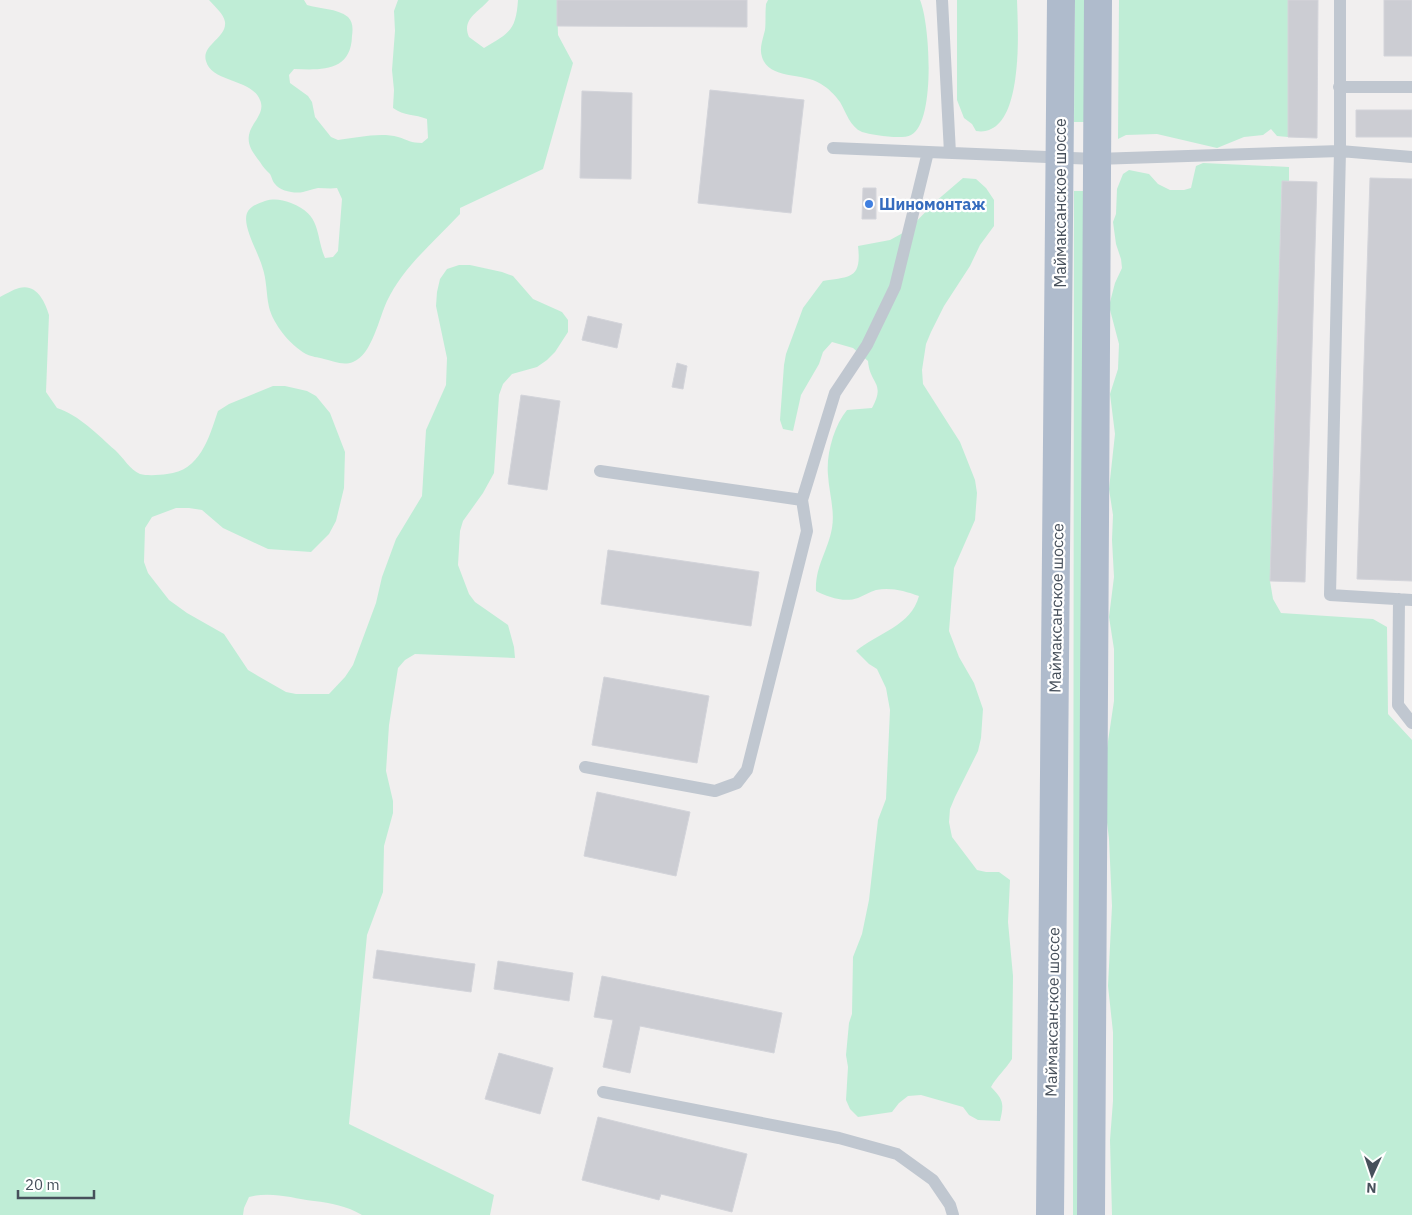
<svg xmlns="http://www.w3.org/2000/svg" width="1412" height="1215" viewBox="0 0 1412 1215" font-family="'IBM Plex Sans',sans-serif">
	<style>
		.green { fill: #bfedd6 }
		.building { fill: #cccdd3; stroke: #d3d4da }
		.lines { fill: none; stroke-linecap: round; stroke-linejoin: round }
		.service { stroke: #c0c7d0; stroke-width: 12 }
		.primary { stroke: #afbbcc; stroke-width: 28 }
		.shop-dot { fill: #3f7fe0; stroke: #fff; stroke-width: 2 }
		.labels { text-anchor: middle; stroke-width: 4.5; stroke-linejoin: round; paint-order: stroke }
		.street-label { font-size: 16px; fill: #47505b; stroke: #fff }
		.shop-label { font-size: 16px; font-weight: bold; fill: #366cbe; stroke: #fff; text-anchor: start }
	</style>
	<rect width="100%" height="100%" fill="#f1efef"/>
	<path class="green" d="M209,0H304L307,5C319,9 337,8 348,17C353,22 353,29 352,36C351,72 321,70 294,69L289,75L290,83L308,96L312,102L315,117L331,137L338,140C356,138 380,132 398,137C408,140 411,143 422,143L428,138L427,119C415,114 404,116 393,108L394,90L392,70L395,31L394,11L398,0H489C479,12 461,19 469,37L484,48C509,33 516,31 518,0H557L558,35L573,63L543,169L460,208V214C434,242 404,266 387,301C379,318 372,355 353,362C343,366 333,361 324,359C317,357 312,357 306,354C290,345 273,324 269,307C266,293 267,280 262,266C258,252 242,226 247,213C250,206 259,203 265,201C275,198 282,200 291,203C322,215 315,234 325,258L333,257L338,251L342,199L337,188C331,189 324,188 318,188C312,189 308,191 303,192C295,194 280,191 275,184C272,181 272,177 270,174C266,170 263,167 260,162C254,154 247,146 249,135C251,123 266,113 260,100C251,78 212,83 206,61C201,45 227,38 225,22C224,14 214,6 209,0Z
		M768,0H920C930,23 936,122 911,135C902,140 872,135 862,132C850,127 846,112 840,102C835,95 828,88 821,84C803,72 769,80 762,57C759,48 763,39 765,30C766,22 765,13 766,4Z
		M957,0H1017C1018,30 1025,139 976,131L972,124L964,118L957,100Z
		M1075,0H1086L1085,122H1074Z
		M1119,0H1289L1288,137L1277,136L1271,129L1263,135L1244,137L1217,148L1157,134L1126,135L1118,139Z
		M1203,163L1289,167V181H1282L1270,581L1273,599L1281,613L1373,619L1387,627L1388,714L1412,740V1215H1112L1110,1140L1113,1101V1032L1108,986L1112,906L1109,839L1106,814L1107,748L1114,701V649L1109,617L1114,577L1112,540L1113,515L1109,489L1115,434L1110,394L1118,369L1119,344L1109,306L1115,283L1122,268L1121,259L1116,244L1113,222L1116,214L1117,189L1123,174L1129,170L1149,174L1158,184L1170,190H1184L1191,188L1196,166Z
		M963,178L976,179L986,188L994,200V226L980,245L970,266L944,306L931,332L926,344L922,370L923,384L960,442L975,480L977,493L975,520L954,568L949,631L959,657L974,683L983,709L981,738L978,751L955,797L950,809L949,822L952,837L977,870L986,872H999L1010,880L1008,922L1013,976L1012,1059C1006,1069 997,1076 991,1087C1004,1100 1004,1104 1000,1121L978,1120L969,1115L963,1107L921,1095L908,1096L899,1103L892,1112L858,1117L850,1109L846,1100L848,1067L846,1055L849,1023L852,1014L853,957L862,934L869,900L878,820L886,799L890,710L886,688L877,669L869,664L856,651C878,633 911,626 919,596C905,591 891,587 876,590C869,592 865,595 858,598C844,603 828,597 816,591C815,566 828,551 832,528C835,510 829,493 828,475C826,454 834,426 847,410L872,408C886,382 870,385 868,361L853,348L832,342L823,352L819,364L801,395L793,431L783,429L780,420L784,365L786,354L803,308L823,281C849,276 862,280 858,246L890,240L901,234L911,227L935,202Z
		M1074,191H1084V1215H1073Z
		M459,265H470L502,272L513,276L533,299L562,312L568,320V332L555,352L547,360L537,367L512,374L503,384L499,395L494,473L483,493L463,521L460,531L458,565L469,594L475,602L508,625L514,647L515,658L415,654L405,660L398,668L389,725L386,771L393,801V813L384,846L383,892L367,935L349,1124L494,1195L490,1215H362C347,1206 331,1203 314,1201C292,1198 271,1191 249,1197L244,1208L243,1215H0V297C6,294 12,290 19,288C36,283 45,301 49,315L46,392L57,408C79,415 98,435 115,450C123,457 130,470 140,474C147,476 160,475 167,474C200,471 209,438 218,411L229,404L273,386H285L307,391L316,396L330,413L345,452L344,488L336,521L329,534L311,552L268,549L223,528L202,510L189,508H176L152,517L145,528L144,562L148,573L169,600L187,613L224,634L248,670L258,676L286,692L296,694H329L345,677L353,665L376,603L382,577L396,539L422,496L426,430L446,385L447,358L436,306L437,292L440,279L447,269Z"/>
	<path class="building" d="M557,0H747V27L557,26Z
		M1288,0H1318L1317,138L1288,137Z
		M1384,0H1412V56H1384Z
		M710,90L804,100L791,213L698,203Z
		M582,91L632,93L631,179L580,178Z
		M1356,110H1412V137H1356Z
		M1370,178L1412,179V581L1357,579Z
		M1282,181L1317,182L1305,582L1270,581Z
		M863,188H876V219H862Z
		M588,316L622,324L617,348L582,340Z
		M677,363L687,366L683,389L672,387Z
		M521,395L560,401L547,490L508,484Z
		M608,550L759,572L751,626L601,604Z
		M604,677L709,696L697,763L592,745Z
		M597,792L690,812L676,876L584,856Z
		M377,950L475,964L471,992L373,978Z
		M498,961L573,973L569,1001L494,989Z
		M602,976L782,1013L774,1053L640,1026L630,1073L603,1067L613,1020L594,1017Z
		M499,1053L553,1068L540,1114L485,1099Z
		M598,1117L747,1154L732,1212L661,1194L659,1200L582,1180Z"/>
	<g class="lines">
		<path class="service" d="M942,0L950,153
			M1340,0V151L1330,595L1412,600
			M1339,87H1412
			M833,148L1096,159L1340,151L1412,157
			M600,471L802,500
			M1399,599L1398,705L1412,723
			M585,767L715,791L737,783L747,770L807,531L802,500L835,393L867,345L895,287L928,152
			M603,1092L839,1138L897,1154L933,1180L950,1205L953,1215"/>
		<path class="primary" d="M1050,1215L1061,0
			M1091,1215L1098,0"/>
	</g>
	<circle class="shop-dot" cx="869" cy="204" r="5"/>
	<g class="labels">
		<g class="street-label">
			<text transform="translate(1060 203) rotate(-90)" y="6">Маймаксанское шоссе</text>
			<text transform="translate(1056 608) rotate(-89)" y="6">Маймаксанское шоссе</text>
			<text transform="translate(1052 1012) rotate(-89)" y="6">Маймаксанское шоссе</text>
		</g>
		<g class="shop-label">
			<text x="879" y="210">Шиномонтаж</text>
		</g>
	</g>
	<g transform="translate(1372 1175) rotate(183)" stroke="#ffffff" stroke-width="4" paint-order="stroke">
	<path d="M0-4L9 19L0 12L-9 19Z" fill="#47505b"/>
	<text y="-8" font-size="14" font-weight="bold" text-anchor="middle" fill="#47505b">N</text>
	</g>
	<path d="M18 1190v8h76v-8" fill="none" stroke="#47505b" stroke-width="2.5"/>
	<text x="25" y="1190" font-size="15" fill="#47505b" stroke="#ffffff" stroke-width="4" paint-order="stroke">20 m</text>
</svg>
